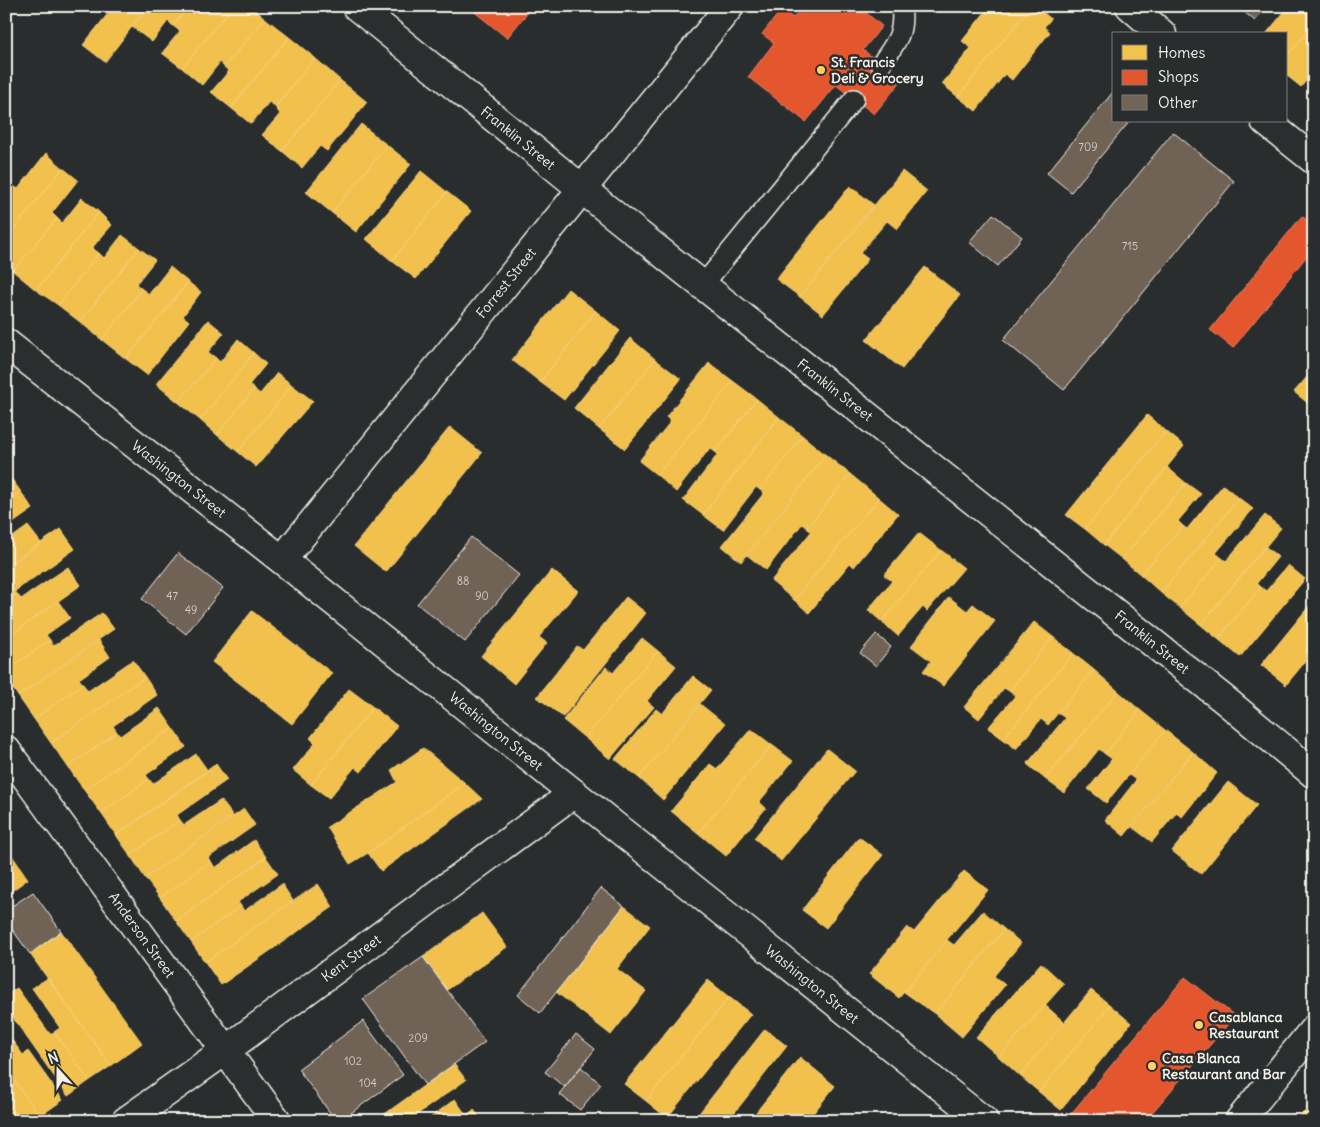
<svg xmlns="http://www.w3.org/2000/svg" width="1320" height="1127" viewBox="0 0 1320 1127" font-family="Delius,sans-serif">
	<style>
		.homes { fill: #f2c14e; stroke: #f3cf7c }
		.shops { fill: #e4572e; stroke: #e98566 }
		.building { fill: #706456; stroke: #f4f1e8 }
		.lines { fill: none; stroke-linecap: round; stroke-linejoin: round }
		.lane-casing { stroke: #f4f1e8; stroke-width: 22 }
		.street-casing { stroke: #f4f1e8; stroke-width: 31 }
		.secondary-casing { stroke: #f4f1e8; stroke-width: 31 }
		.lane { stroke: #2a2d2e; stroke-width: 19 }
		.street { stroke: #2a2d2e; stroke-width: 28 }
		.secondary { stroke: #2a2d2e; stroke-width: 28 }
		.poi-dot { fill: #ffd166; stroke: #2a2d2e; stroke-width: 2 }
		.labels { text-anchor: middle; stroke-width: 5; stroke-linejoin: round; paint-order: stroke }
		.number-label { font-size: 11px; fill: #d3cec4 }
		.poi-label { font-size: 14px; font-weight: bold; fill: #f4f1e8; stroke: #2a2d2e; text-anchor: start }
		.street-label { font-size: 14px; fill: #f4f1e8; stroke: #2a2d2e }
	</style>
	<rect width="100%" height="100%" fill="#2a2d2e"/>
	<filter id="ink" filterUnits="userSpaceOnUse"><feTurbulence type="fractalNoise" baseFrequency=".02" numOctaves="2"/><feDisplacementMap in="SourceGraphic" scale="10" xChannelSelector="R" yChannelSelector="G"/><feConvolveMatrix kernelMatrix="1 2 1 2 8 2 1 2 1" color-interpolation-filters="sRGB"/></filter>
	<g filter="url(#ink)">
		<path class="homes" d="M114,6H148L105,62L83,45Z
			M148,6H189L173,26L168,21L152,42L132,27Z
			M189,6H233L182,68L162,53L180,31L173,26Z
			M233,6H250L265,18L224,67L220,62L202,85L182,68Z
			M990,6H1031L958,97L942,84L971,48L962,41Z
			M1031,6H1036L1051,19L1044,27L1050,32L1012,80L1005,74L976,111L958,97Z
			M1289,6H1314V24L1286,57V34H1266Z
			M265,18L289,37L231,108L211,92L229,71L224,67Z
			M1314,24V71L1301,87L1286,75V57Z
			M289,37L315,58L275,107L269,102L251,124L231,108Z
			M315,58L340,80L282,151L262,135L280,114L275,107Z
			M340,80L367,102L327,151L320,146L302,168L282,151Z
			M361,124L387,145L332,213L306,192Z
			M387,145L411,164L356,232L332,213Z
			M46,153L63,168L6,239V193L12,185L18,189Z
			M63,168L78,180L52,213L57,218L13,271L6,266V239Z
			M421,171L447,192L392,261L366,239Z
			M902,171L927,191L897,229L887,221L860,253L868,259L823,315L800,297Z
			M850,186L874,205L800,297L776,279Z
			M447,192L471,211L416,279L392,261Z
			M82,198L99,212L36,290L13,271L57,218L62,223Z
			M99,212L112,225L92,248L99,253L58,305L36,290Z
			M122,235L139,248L80,322L58,305L99,253L104,258Z
			M139,248L155,260L136,284L142,289L102,340L80,322Z
			M170,267L188,282L126,359L102,340L142,289L149,294Z
			M925,267L960,295L902,369L866,340Z
			M188,282L201,292L183,316L189,321L147,375L126,359Z
			M568,289L596,311L540,382L512,360Z
			M596,311L620,331L564,400L540,382Z
			M208,320L224,333L208,352L216,358L178,402L156,384Z
			M630,338L655,359L599,429L574,408Z
			M238,339L254,353L200,420L178,402L216,358L220,362Z
			M254,353L266,364L249,385L254,389L217,435L200,420Z
			M655,359L681,379L625,449L599,429Z
			M709,363L733,381L657,475L639,461L671,421L666,417Z
			M1314,369V408L1294,392Z
			M277,373L292,385L238,452L217,435L254,389L260,394Z
			M733,381L757,399L715,452L710,448L676,492L657,475Z
			M292,385L313,401L256,467L238,452Z
			M757,399L779,417L703,515L683,500L718,454L715,452Z
			M1147,415L1166,431L1085,529L1066,515Z
			M779,417L803,436L760,490L756,487L723,530L703,515Z
			M450,427L482,453L386,572L354,546Z
			M1166,431L1184,446L1104,545L1085,529Z
			M803,436L826,455L741,562L722,546L764,493L760,490Z
			M826,455L850,474L807,528L802,524L766,570L747,555Z
			M1167,467L1186,483L1122,559L1104,545Z
			M8,474L21,492L6,502V475Z
			M850,474L879,498L794,600L771,581L811,532L807,528Z
			M1186,483L1201,494L1178,521L1183,526L1141,575L1122,559Z
			M1223,485L1239,498L1161,593L1141,575L1183,526L1187,529Z
			M21,492L33,509L6,528V502Z
			M879,498L898,514L854,567L850,563L809,613L794,600Z
			M1239,498L1253,509L1216,553L1222,558L1180,608L1161,593Z
			M1265,515L1281,528L1201,625L1180,608L1222,558L1226,561Z
			M28,526L41,543L6,567V542Z
			M61,529L75,549L15,591L17,594L6,601V567Z
			M919,533L941,550L882,622L868,610L892,581L884,575Z
			M1265,546L1278,557L1257,583L1261,587L1218,639L1201,625Z
			M941,550L964,568L927,611L923,607L898,636L882,622Z
			M1288,565L1305,579L1240,657L1218,639L1261,587L1266,591Z
			M68,567L81,585L6,638V601L17,594L21,599Z
			M552,570L578,591L539,637L547,643L514,684L481,656Z
			M626,597L646,613L563,717L537,697L577,646L583,650Z
			M949,597L967,611L973,604L995,621L943,686L923,671L931,661L911,646Z
			M1314,600V651L1286,685L1261,665Z
			M58,601L70,618L46,635L50,640L6,671V638Z
			M252,611L332,673L292,724L212,662Z
			M102,613L114,629L18,696L6,679V671L50,640L53,646Z
			M1034,622L1053,637L1009,691L1004,688L979,719L964,707Z
			M1053,637L1073,653L1003,739L988,728L1015,696L1009,691Z
			M642,638L658,651L585,738L563,720L606,667L613,673Z
			M99,640L110,657L79,679L83,684L34,719L18,696Z
			M658,651L676,666L647,701L654,707L610,759L585,738Z
			M1073,653L1094,670L1048,725L1041,719L1016,749L1003,739Z
			M133,660L145,677L51,743L34,719L83,684L88,691Z
			M1094,670L1118,691L1045,779L1027,764L1065,718L1058,713Z
			M693,676L711,690L639,778L615,759L656,709L662,714Z
			M145,677L157,695L113,726L117,732L68,767L51,743Z
			M349,689L373,707L311,785L293,770L315,743L310,738Z
			M1118,691L1140,710L1105,754L1099,749L1064,793L1045,779Z
			M700,704L725,724L663,800L639,778Z
			M373,707L397,726L361,772L355,767L329,798L311,785Z
			M159,708L173,728L84,790L68,767L117,732L120,736Z
			M1140,710L1165,730L1106,803L1088,789L1112,759L1105,754Z
			M173,728L186,747L146,775L149,779L101,813L84,790Z
			M751,729L772,745L698,833L671,811L710,764L717,769Z
			M1165,730L1193,752L1124,836L1105,820L1136,780L1129,775Z
			M772,745L793,761L759,802L766,808L726,856L698,833Z
			M423,748L465,783L368,853L350,864L327,827L397,782L391,770Z
			M827,749L855,771L781,861L754,838Z
			M1193,752L1217,773L1182,817L1176,813L1152,842L1132,827Z
			M196,754L208,771L116,835L101,813L149,779L153,784Z
			M216,764L227,780L177,815L180,820L130,855L116,835Z
			M1228,782L1257,805L1201,874L1172,851Z
			M465,783L482,799L381,871L368,853Z
			M221,800L233,816L145,878L130,855L180,820L184,825Z
			M244,809L255,825L208,858L211,861L160,898L145,878Z
			M859,837L883,855L826,928L802,910Z
			M254,840L266,857L176,921L160,898L211,861L215,868Z
			M11,854L28,879L6,895V857Z
			M266,857L278,874L238,902L241,906L191,942L176,921Z
			M964,871L988,890L899,998L869,974L907,927L914,932Z
			M282,884L293,901L205,962L191,942L241,906L244,911Z
			M318,884L333,907L221,985L205,962Z
			M624,906L650,926L617,969L646,991L611,1035L556,992Z
			M983,911L1004,929L935,1014L904,992L947,940L954,945Z
			M482,913L507,947L447,990L423,957Z
			M1004,929L1021,943L994,976L1005,985L962,1037L935,1014Z
			M61,931L142,1043L111,1066L30,954Z
			M1041,963L1064,984L999,1057L976,1037Z
			M48,978L111,1066L89,1081L54,1032L60,1028L32,988Z
			M708,980L729,997L646,1101L624,1084Z
			M17,988L50,1034L54,1032L89,1081L68,1096L6,1008V995Z
			M1091,990L1110,1005L1039,1092L1020,1076Z
			M729,997L751,1014L667,1118L646,1101Z
			M1045,1005L1064,1022L1020,1076L999,1057Z
			M1110,1005L1131,1023L1061,1110L1039,1092Z
			M765,1029L787,1046L728,1121H693Z
			M6,1032L23,1055L28,1051L63,1100L40,1116L6,1069Z
			M800,1057L835,1086L807,1121H798L793,1117L791,1121H749Z
			M454,1064L466,1080L415,1116L418,1120L375,1121Z
			M6,1069L40,1116L33,1121H8L6,1118Z
			M455,1099L466,1115L458,1121H426Z
			M1314,1100V1121H1297Z
			M474,1110L482,1121H458L466,1115Z"/>
		<path class="shops" d="M467,6H533L507,38Z
			M803,6H868L864,11L882,26L863,50L902,80L874,114L836,85L806,122L748,77L774,43L762,34L782,9L793,18Z
			M1302,216L1314,226V247L1233,348L1210,330Z
			M1185,977L1235,1016L1150,1115L1157,1121H1065Z"/>
		<path class="building" d="M1237,6H1267L1255,21Z
			M1113,92L1114,121H1130L1071,192L1047,173Z
			M1173,132L1234,181L1064,390L1003,340Z
			M993,214L1022,237L998,266L969,242Z
			M471,537L519,575L465,642L417,604Z
			M178,553L223,588L186,634L142,599Z
			M876,634L891,647L876,666L860,653Z
			M601,888L624,906L540,1013L518,995Z
			M33,892L61,931L30,954L6,921V910Z
			M423,957L485,1042L425,1085L363,999Z
			M363,1021L403,1075L340,1121H336L298,1069Z
			M576,1034L595,1049L565,1087L545,1072Z
			M581,1067L601,1084L580,1110L559,1094Z"/>
		<g class="lines">
			<g class="lane-casing">
				<path id="lane" d="M881,64C896,43 905,33 901,6
					M703,285L854,99"/>
			</g>
			<g class="street-casing">
				<path id="street" d="M356,6L613,214L1226,701L1314,774
					M6,343L282,560L984,1121
					M282,560L730,6
					M6,750L277,1121
					M126,1121L226,1050L574,793
					M1239,1121L1314,1029"/>
			</g>
			<g class="secondary-casing">
				<path id="secondary" d="M1130,6L1162,34
					M1265,121L1314,160"/>
			</g>
			<use href="#lane" class="lane"/>
			<use href="#street" class="street"/>
			<use href="#secondary" class="secondary"/>
		</g>
	</g>
	<g class="poi-dot">
		<circle cx="821" cy="70" r="5"/>
		<circle cx="1199" cy="1025" r="5"/>
		<circle cx="1152" cy="1066" r="5"/>
	</g>
	<g class="labels">
		<g class="number-label">
			<text x="1088" y="151">709</text>
			<text x="1130" y="250">715</text>
			<text x="463" y="585">88</text>
			<text x="172" y="600">47</text>
			<text x="482" y="600">90</text>
			<text x="191" y="614">49</text>
			<text x="418" y="1042">209</text>
			<text x="353" y="1065">102</text>
			<text x="368" y="1087">104</text>
		</g>
		<g class="poi-label">
			<text x="831" y="67">St. Francis<tspan x="831" dy="16">Deli &amp; Grocery</tspan></text>
			<text x="1209" y="1022">Casablanca<tspan x="1209" dy="16">Restaurant</tspan></text>
			<text x="1162" y="1063">Casa Blanca<tspan x="1162" dy="16">Restaurant and Bar</tspan></text>
		</g>
		<g class="street-label">
			<text transform="translate(518 138) rotate(39)" y="5">Franklin Street</text>
			<text transform="translate(506 283) rotate(-51)" y="5">Forrest Street</text>
			<text transform="translate(835 390) rotate(38)" y="5">Franklin Street</text>
			<text transform="translate(179 479) rotate(38)" y="5">Washington Street</text>
			<text transform="translate(1152 642) rotate(39)" y="5">Franklin Street</text>
			<text transform="translate(496 731) rotate(39)" y="5">Washington Street</text>
			<text transform="translate(142 935) rotate(54)" y="5">Anderson Street</text>
			<text transform="translate(351 958) rotate(-36)" y="5">Kent Street</text>
			<text transform="translate(812 984) rotate(39)" y="5">Washington Street</text>
		</g>
	</g>
	<rect width="1320" height="1127" fill="none" stroke="#2a2d2e" stroke-width="25"/>
	<rect x="12" y="12" width="1295" height="1102" fill="none" stroke="#f4f1e8" stroke-width="2" filter="url(#ink)"/>
	<rect x="1112" y="32" width="175" height="90" fill="#2a2d2e" stroke="#7b7b78"/>
	<rect x="1122" y="45" width="25" height="15" fill="#f2c14e" stroke="#7b7b78"/>
	<text x="1158" y="58" font-size="15" fill="#f4f1e8">Homes</text>
	<rect x="1122" y="70" width="25" height="15" fill="#e4572e" stroke="#7b7b78"/>
	<text x="1158" y="82" font-size="15" fill="#f4f1e8">Shops</text>
	<rect x="1122" y="95" width="25" height="15" fill="#706456" stroke="#7b7b78"/>
	<text x="1158" y="108" font-size="15" fill="#f4f1e8">Other</text>
	<g transform="translate(58 1070) rotate(339)" stroke="#2a2d2e" stroke-width="4" paint-order="stroke">
	<path d="M0-4L9 19L0 12L-9 19Z" fill="#f4f1e8"/>
	<text y="-8" font-size="14" font-weight="bold" text-anchor="middle" fill="#f4f1e8">N</text>
	</g>
</svg>
